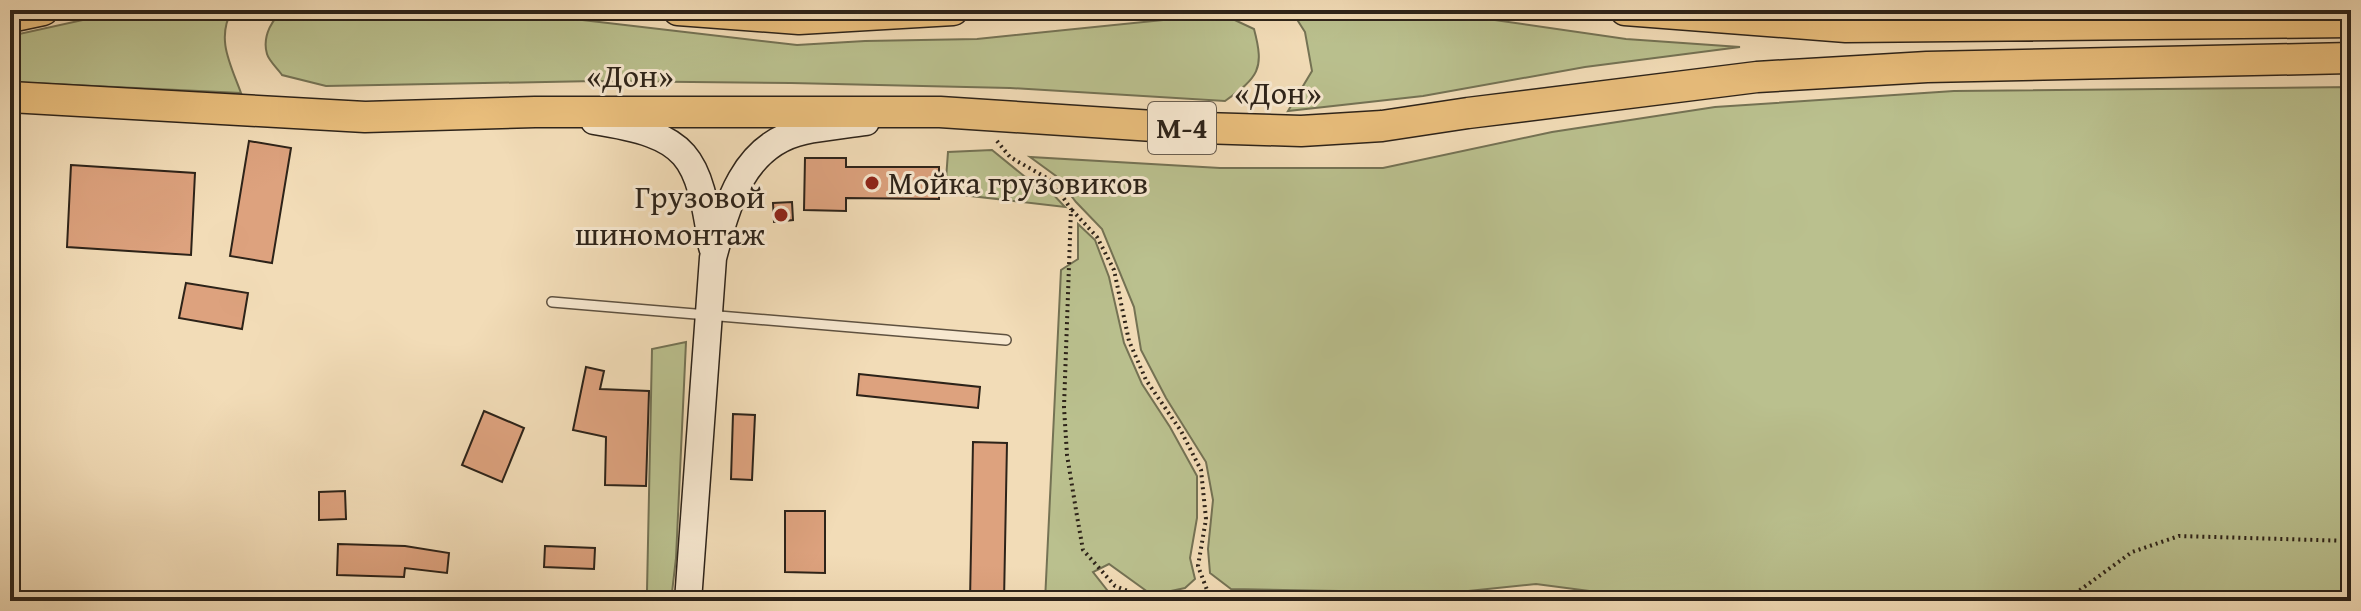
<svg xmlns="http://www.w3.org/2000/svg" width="2361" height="611" viewBox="0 0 2361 611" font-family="'Gentium Book Plus',serif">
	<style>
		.green { fill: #bac08e; stroke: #747254; stroke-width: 2 }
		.building { fill: #dda27e; stroke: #2d2319; stroke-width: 2 }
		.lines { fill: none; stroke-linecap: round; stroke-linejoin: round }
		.service-casing { stroke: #5e5140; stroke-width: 12 }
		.secondary-casing { stroke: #2d2319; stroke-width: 29 }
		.trunk-casing { stroke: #2d2319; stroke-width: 33 }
		.path { stroke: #2d2319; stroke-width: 4; stroke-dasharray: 2 4; stroke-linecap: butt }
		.service { stroke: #f7e8d0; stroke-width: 9 }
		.secondary { stroke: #f7e8d0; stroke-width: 26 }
		.trunk { stroke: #e9be7c; stroke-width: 30 }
		.poi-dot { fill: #8f2418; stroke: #f7e8d0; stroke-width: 3 }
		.labels { text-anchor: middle; stroke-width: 6; stroke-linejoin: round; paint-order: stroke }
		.shield { fill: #f7e8d0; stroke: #6a5e50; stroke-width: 2 }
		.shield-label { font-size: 30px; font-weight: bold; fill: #2d2319 }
		.street-label { font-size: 32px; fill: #2d2319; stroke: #f7e8d0 }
		.poi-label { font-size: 32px; fill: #2d2319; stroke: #f7e8d0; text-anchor: start }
	</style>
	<rect width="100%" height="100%" fill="#f2dcb7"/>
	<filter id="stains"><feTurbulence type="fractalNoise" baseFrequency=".0025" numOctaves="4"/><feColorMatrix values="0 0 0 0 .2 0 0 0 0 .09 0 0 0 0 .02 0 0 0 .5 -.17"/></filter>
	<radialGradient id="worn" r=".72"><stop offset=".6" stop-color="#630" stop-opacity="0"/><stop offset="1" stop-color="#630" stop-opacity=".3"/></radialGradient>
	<path class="green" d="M128,10H232C216,39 230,63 241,93L10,82V36Z
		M287,10H472L548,16L797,45L865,41L977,39L1222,14L1254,29C1265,70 1258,77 1225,101L1010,88L791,83L596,81L326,86L282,75C278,69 269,61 267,54C262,37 272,16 287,10Z
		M1291,10H1373L1481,18L1626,39L1740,47L1585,67L1423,96L1288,111L1312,71L1305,32Z
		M2351,87V601H2023L1900,592L1620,595L1536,584L1449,593L1231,589L1210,573L1208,549L1213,500L1206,462L1166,398L1141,350L1134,307L1102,229L1076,202L1056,176L1030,157L1220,168H1383L1552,132L1715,107L1954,91Z
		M992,150L1024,176L1050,191L1065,207L945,193L948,152Z
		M1078,224L1095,240L1109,277L1124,343L1142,384L1170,427L1197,476V518L1190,558L1195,579L1185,588L1152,595L1109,564L1093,572L1111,595L1128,601H1045L1061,270L1078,259Z
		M686,342L676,558L671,601H633L647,591L652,349Z"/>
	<path class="building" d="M249,141L291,148L272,263L230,256Z
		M805,158H846V167H939V199L846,198V211L804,210Z
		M71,165L195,173L191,255L67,247Z
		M792,202L793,220L774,222L773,203Z
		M186,283L248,293L242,329L179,318Z
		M586,367L604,371L600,389L649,391L646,486L605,485L606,437L573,430Z
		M859,374L980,387L978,408L857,395Z
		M484,411L524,428L502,482L462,465Z
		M733,414L755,415L752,480L731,479Z
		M973,442L1007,443L1004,601H970Z
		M345,491L346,519L319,520V492Z
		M785,511H825V573L785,572Z
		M338,544L405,546L449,553L447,573L405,568L404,577L337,575Z
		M545,546L595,548L594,569L544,567Z"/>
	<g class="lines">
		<g class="service-casing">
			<path id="service" d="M552,302L1006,340"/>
		</g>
		<g class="secondary-casing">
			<path id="secondary" d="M594,121C690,136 698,154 712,247
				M688,601L713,258C727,205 743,144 804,131C824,127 846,125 866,122"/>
		</g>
		<g class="trunk-casing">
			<path id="trunk" d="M678,10L799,19L953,10
				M1625,10L1846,27L2351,22
				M10,17L43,10
				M10,97L365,117L535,112H940L1169,127L1301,131L1382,126L1468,113L1757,77L1927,67L2351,58"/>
		</g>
		<path class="path" d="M2348,83L2351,97
			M997,141L1010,157L1052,181L1071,209L1064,407L1067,455L1077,516L1083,550L1115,586L1141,596L1520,601
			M1072,210L1097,237L1114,270L1129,341L1146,380L1181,431L1201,470L1206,519L1198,566L1210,598
			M2065,601L2132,552L2179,536L2351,541"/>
		<use href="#service" class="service"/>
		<use href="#secondary" class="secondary"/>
		<use href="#trunk" class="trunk"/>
	</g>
	<g class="poi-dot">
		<circle cx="872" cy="183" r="8"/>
		<circle cx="781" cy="215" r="8"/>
	</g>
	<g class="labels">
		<rect class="shield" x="1148" y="102" width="68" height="52" rx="6"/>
		<g class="shield-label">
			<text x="1182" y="138">М-4</text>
		</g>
		<g class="street-label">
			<text x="630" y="87">«Дон»</text>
			<text x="1278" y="104">«Дон»</text>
		</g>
		<g class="poi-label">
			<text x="888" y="194">Мойка грузовиков</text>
			<text x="765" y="208" text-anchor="end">Грузовой<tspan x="765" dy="37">шиномонтаж</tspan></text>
		</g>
	</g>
	<rect width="2361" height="611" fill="none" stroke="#f2dcb7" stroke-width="40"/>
	<rect x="12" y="12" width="2337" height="587" fill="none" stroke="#2d2319" stroke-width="4"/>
	<rect x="20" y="20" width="2321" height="571" fill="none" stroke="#2d2319" stroke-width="2"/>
	<rect width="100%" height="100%" filter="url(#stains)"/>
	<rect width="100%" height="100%" fill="url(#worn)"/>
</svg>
